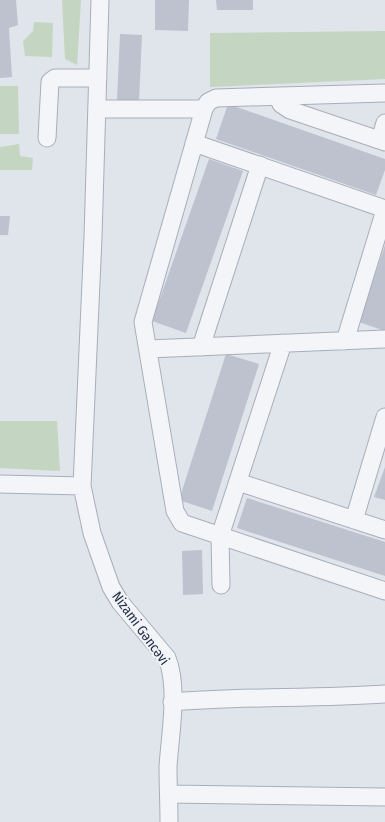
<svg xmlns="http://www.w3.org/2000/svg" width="385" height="822" viewBox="0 0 385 822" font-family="'Fira Sans Condensed',sans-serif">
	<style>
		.green { fill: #c4d6c1 }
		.building { fill: #bdc2ce }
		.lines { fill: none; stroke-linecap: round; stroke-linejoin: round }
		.minor-casing { stroke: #a8aeb9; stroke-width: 19 }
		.minor { stroke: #f4f5f9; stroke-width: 17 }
		.labels { text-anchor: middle; stroke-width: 4; stroke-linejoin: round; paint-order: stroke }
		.street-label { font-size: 14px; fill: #272f44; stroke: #f0f3f8 }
	</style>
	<rect width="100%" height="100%" fill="#e0e4eb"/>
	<path class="green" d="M62,0H81L77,65L65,59Z
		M34,22L53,23L52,57L25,56L23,41L33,31Z
		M385,31V79L210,87V33Z
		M0,86H18L19,134H0Z
		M19,144L20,156L33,158L32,170H0V147Z
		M0,421H57L60,471L0,468Z"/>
	<path class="building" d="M0,0H16L18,25L9,28L12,77L0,78Z
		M155,0H189L188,31L155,30Z
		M216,0H253V10H217Z
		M120,34L142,35L139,101L117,100Z
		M228,104L385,159V170L376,195L216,139Z
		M209,159L243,171L186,333L152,321Z
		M0,216H10L8,235H0Z
		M385,245V331L359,322Z
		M226,354L259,364L212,511L179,500Z
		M385,467V500L374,497Z
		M247,498L385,542V576L237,528Z
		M202,550L203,594L183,595L182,551Z"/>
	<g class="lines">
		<g class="minor-casing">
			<path id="minor" d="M100,0L93,237L82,486L92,533L111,587L120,602L167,658C179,688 170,734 168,767C168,785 169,804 169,822
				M385,93L216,98L208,102L204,109L143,322L175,511L182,523L385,591
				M278,97L281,104L290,110L385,142
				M97,109H204
				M47,138L50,82L55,78H98
				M380,140L385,123
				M194,143L385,209
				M345,341L385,210
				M201,347L260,165
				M148,349L385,339
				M238,482L385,530
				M0,484L82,486
				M354,520L385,417
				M221,585L220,536L283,343
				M172,702C243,696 314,699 385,694
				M169,794L385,797"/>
		</g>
		<use href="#minor" class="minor"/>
	</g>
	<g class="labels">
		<g class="street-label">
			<text transform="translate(141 628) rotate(54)" y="5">Nizami Gəncəvi</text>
		</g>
	</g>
</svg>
